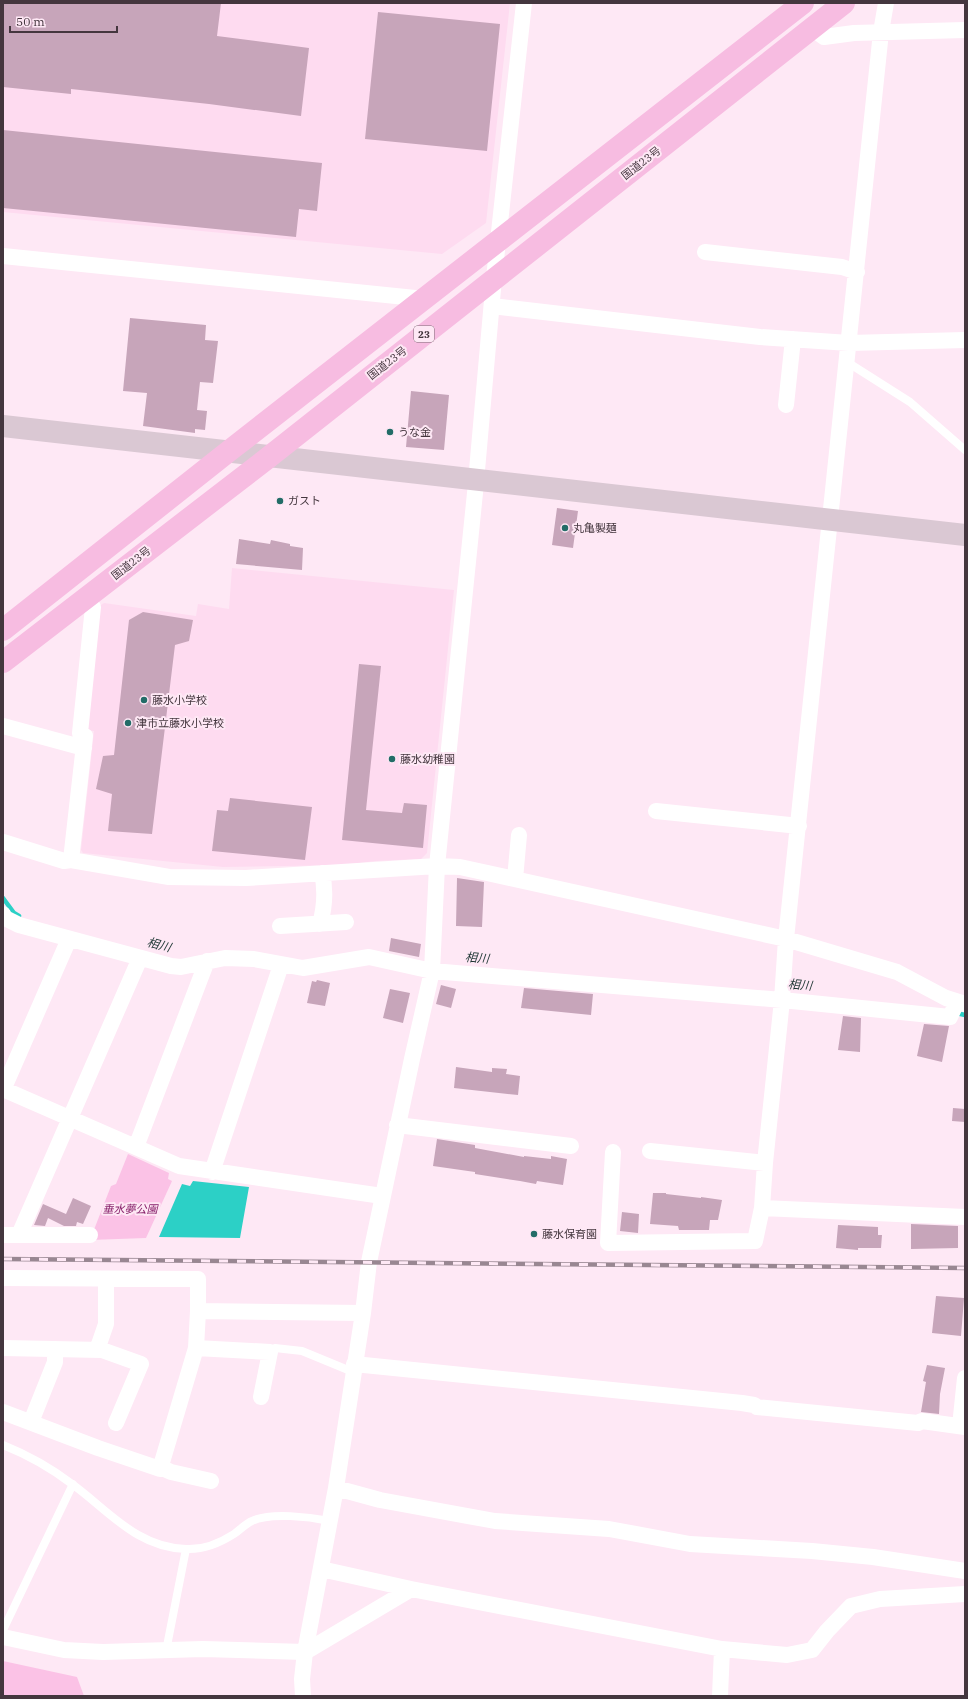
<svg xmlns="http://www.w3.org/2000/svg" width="968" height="1699" viewBox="0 0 968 1699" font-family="'IBM Plex Serif','Noto Sans JP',serif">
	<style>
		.built { fill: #fedbf0 }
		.green { fill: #fbc2e6 }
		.water { fill: #2cd0c6 }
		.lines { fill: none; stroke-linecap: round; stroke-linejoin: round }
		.stream { stroke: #2cd0c6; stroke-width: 4.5 }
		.building { fill: #c7a5ba }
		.lane { stroke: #fff; stroke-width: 8 }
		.street { stroke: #fff; stroke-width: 16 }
		.secondary { stroke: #dac8d3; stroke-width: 22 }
		.highway { stroke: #f7bce1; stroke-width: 22 }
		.rail-casing { stroke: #998792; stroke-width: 4.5 }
		.rail { stroke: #fee8f5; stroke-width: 3; stroke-dasharray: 9; stroke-linecap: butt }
		.poi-dot { fill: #226c67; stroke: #fee8f5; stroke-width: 1.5 }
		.labels { text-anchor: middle; stroke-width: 4; stroke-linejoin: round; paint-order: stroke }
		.shield { fill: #fee8f5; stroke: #7c6b75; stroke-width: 1 }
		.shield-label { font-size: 10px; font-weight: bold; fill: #44363e }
		.street-label { font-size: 11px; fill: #44363e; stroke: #fee8f5 }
		.poi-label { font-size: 11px; fill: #44363e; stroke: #fee8f5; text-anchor: start }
		.park-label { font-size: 11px; font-style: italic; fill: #88226c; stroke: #fee8f5 }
		.water-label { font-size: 12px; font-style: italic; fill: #1d3633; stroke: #fee8f5 }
	</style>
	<rect width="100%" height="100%" fill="#fee8f5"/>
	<path class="built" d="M3,3H510L486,223L442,254L3,212Z
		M232,568L454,590L427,853L421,859L375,861L345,865L223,867L83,853L81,850L94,731L84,730L98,607L104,603L196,616L198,604L229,609Z"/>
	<path class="green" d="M128,1154L169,1173L168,1179L172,1181L146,1238L90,1240L111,1186L116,1184Z
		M3,1661L77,1677L84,1696H3Z"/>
	<path class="water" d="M193,1181L249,1187L240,1238L159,1237L182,1184L190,1186Z"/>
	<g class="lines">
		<path class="stream" d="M3,898L14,913L19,916
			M956,1013L965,1015"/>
	</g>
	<path class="building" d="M3,3H221L217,36L309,48L301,116L209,104L71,89V94L3,87Z
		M378,12L500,24L487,151L365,139Z
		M3,130L322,163L317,211L299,209L296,237L3,208Z
		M130,318L206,325L205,340L218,341L213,383L200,382L197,410L207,411L205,430L195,429V433L143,426L147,393L123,391Z
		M411,391L449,395L444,450L406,447Z
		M557,508L578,511L573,548L552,545Z
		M239,539L270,544L271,540L290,544V546L303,548L302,570L236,564Z
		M143,612L193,620L189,641L175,645L152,834L108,831L112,794L96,789L103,756L114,755L129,620Z
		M359,664L381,666L366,810L402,813L404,803L427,805L423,848L342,840Z
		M230,798L312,807L305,860L212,851L217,810L228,811Z
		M457,878L484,882L482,927L456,926Z
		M391,938L421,944L419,957L389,951Z
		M317,980L330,983L325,1006L307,1003L312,981L316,982Z
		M441,985L456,989L451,1008L436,1004Z
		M524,988L593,994L591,1015L521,1008Z
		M390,989L410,993L403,1023L383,1018Z
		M843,1016L861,1018L860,1052L838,1050Z
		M924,1024L949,1026L942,1062L917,1056Z
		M456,1067L492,1072V1068L507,1069L506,1074L520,1076L518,1095L454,1088Z
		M953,1108L965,1109V1122L952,1121Z
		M437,1139L475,1145V1148L524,1157V1156L551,1159V1156L567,1159L563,1185L537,1181L536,1184L520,1181L475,1174V1172L433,1166Z
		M653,1193H666V1194L701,1198V1197L722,1200L718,1220H710L709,1230H679L678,1226L650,1224Z
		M73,1198L91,1206L83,1224L77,1222L76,1226H64L48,1218L45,1226L34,1225L43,1204L66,1214Z
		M622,1212L639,1214L638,1233L620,1231Z
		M911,1224L958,1226V1248L911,1249Z
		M838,1225L878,1227V1235H882L881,1248H858V1250L836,1248Z
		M936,1296L964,1298L961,1336L932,1333Z
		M927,1365L945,1368L940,1394L939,1414L921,1412L926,1382L923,1381Z"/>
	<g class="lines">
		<path class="lane" d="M847,362L910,402L965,450
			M270,1352L275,1348L302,1351L353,1372
			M3,1445C28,1455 51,1468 72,1484C108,1510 137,1548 186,1549C204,1550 220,1543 234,1534C240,1530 245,1524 252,1521C270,1512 310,1517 330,1521
			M3,1630L73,1484
			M166,1651L186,1549"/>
		<path class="street" d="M812,28L824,37L854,33L965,30
			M705,252L842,267L857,272
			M3,256L425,299
			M492,306L760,337L849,343L965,340
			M786,405L793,339
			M3,726L84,748
			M656,811L799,826
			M3,842L64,861L71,860L169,877L246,878L437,866L460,867L786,939L897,972L946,998L965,1004
			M71,860L85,736L80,733L93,607
			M515,879L519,835
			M3,914L5,918L19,925L171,966L181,967L225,958L254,959L303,968L369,957L432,971L782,1000L950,1017L957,1002
			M320,924C325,906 326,891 322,873
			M280,926L346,922
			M3,1089L179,1166L382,1196
			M3,1090L69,939
			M397,1125L571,1146
			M136,1147L207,961
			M650,1151L765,1163
			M613,1152L608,1243L755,1241L762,1208L765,1163L782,1000L786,939L881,32L886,3
			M212,1172L281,965
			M762,1208L965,1217
			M3,1235H90
			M19,1235L140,958
			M3,1278L198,1279V1311
			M3,1348L102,1350L141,1364L116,1423
			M196,1348L270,1352L261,1397
			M97,1350L106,1324V1279
			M354,1364L742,1403L754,1405L757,1407L918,1423L922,1421L965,1427
			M3,1412L98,1448L160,1469L196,1348L198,1311L363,1313
			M31,1422L55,1362V1349
			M960,1426L965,1378
			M160,1467L171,1472L211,1481
			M336,1488L380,1500L495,1521L609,1529L690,1544L812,1551L873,1557L965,1571
			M321,1569L411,1589L722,1649L787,1655L812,1650L827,1631L851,1606L880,1599L965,1594
			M3,1637L64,1650L103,1652L203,1649L305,1652L411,1589
			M303,1696L302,1679L305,1652L336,1488L363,1313L369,1262L412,1059L432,971L437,866L475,493L494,278L524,3
			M720,1696L722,1649"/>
		<path class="secondary" d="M3,426L965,535"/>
		<path class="highway" d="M3,630L229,451L803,3
			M3,662L269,457L844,3"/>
		<g class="rail-casing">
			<path id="rail" d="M3,1259L965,1268"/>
		</g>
		<use href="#rail" class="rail"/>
	</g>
	<g class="poi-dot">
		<circle cx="390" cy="432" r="4"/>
		<circle cx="280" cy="501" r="4"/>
		<circle cx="565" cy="528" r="4"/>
		<circle cx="144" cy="700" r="4"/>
		<circle cx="128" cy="723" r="4"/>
		<circle cx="392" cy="759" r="4"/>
		<circle cx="534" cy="1234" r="4"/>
	</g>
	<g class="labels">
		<rect class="shield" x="414" y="326" width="20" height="16" rx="3"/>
		<g class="shield-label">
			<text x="424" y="338">23</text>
		</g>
		<g class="street-label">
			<text transform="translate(641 163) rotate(-38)" y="4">国道23号</text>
			<text transform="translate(387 363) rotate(-38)" y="4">国道23号</text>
			<text transform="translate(131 563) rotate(-38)" y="4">国道23号</text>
		</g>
		<g class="poi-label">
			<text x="398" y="436">うな金</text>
			<text x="288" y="505">ガスト</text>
			<text x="573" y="532">丸亀製麺</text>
			<text x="152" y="704">藤水小学校</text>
			<text x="136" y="727">津市立藤水小学校</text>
			<text x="400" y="763">藤水幼稚園</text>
			<text x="542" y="1238">藤水保育園</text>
		</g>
		<g class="park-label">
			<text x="130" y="1213">垂水夢公園</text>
		</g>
		<g class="water-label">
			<text transform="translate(159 945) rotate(15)" y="4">相川</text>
			<text transform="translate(477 958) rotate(5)" y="4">相川</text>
			<text transform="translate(800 985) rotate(5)" y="4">相川</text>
		</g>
	</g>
	<rect width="968" height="1699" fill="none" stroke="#44363e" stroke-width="8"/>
	<path d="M10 26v6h107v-6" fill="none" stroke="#44363e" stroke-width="2"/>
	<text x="16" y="26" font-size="12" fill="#44363e" stroke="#fee8f5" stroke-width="3" paint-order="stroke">50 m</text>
</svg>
